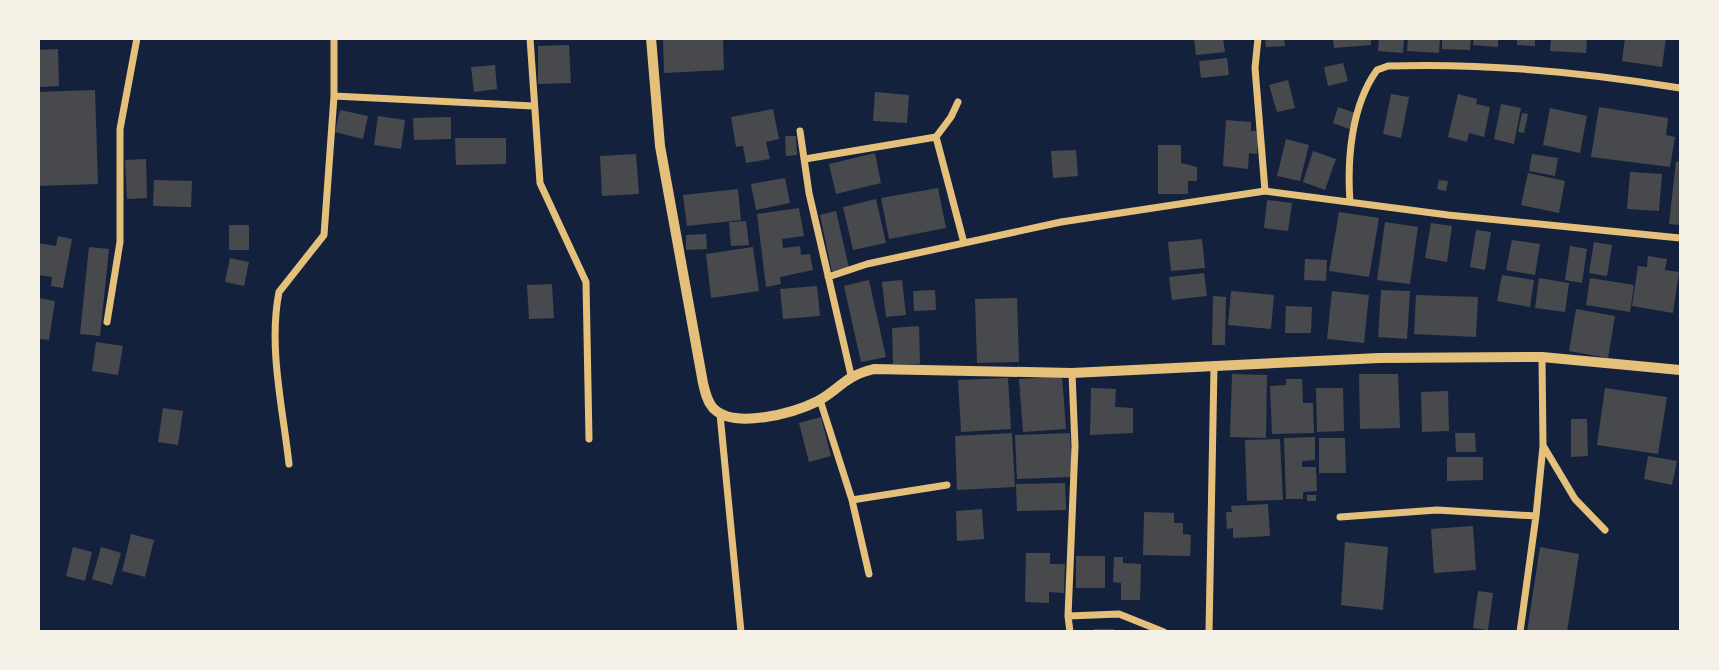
<svg xmlns="http://www.w3.org/2000/svg" width="1719" height="670" viewBox="0 0 1719 670" font-family="'PT Sans Narrow',sans-serif">
	<style>
		.building { fill: #48494c }
		.lines { fill: none; stroke-linecap: round; stroke-linejoin: round }
		.minor { stroke: #e5c07b; stroke-width: 7 }
		.tertiary { stroke: #e5c07b; stroke-width: 10 }
	</style>
	<rect width="100%" height="100%" fill="#14213d"/>
	<path class="building" d="M663,38H723L724,70L664,73Z
		M1194,38H1223L1225,52L1196,55Z
		M1265,38H1284L1285,46L1266,47Z
		M1333,38H1371V45L1334,48Z
		M1379,38H1404L1403,53L1378,51Z
		M1408,38H1440L1439,53L1407,51Z
		M1442,38H1471L1470,50L1442,49Z
		M1474,38H1498V47L1473,45Z
		M1517,38H1535V46L1517,45Z
		M1551,38H1587L1586,53L1550,51Z
		M1625,38H1666L1662,67L1622,61Z
		M569,45L571,83L538,84V46Z
		M58,49L59,86L38,87V50Z
		M1227,58L1229,75L1201,78L1199,61Z
		M1343,63L1348,81L1328,86L1324,67Z
		M495,65L497,89L474,92L471,67Z
		M1288,80L1295,108L1277,112L1269,85Z
		M95,90L98,184L38,186V92Z
		M875,92L909,95L907,123L873,121Z
		M1391,94L1409,97L1401,138L1383,134Z
		M1458,94L1477,99L1476,104L1490,107L1484,137L1469,133L1467,142L1448,137Z
		M1501,104L1521,108L1514,144L1494,139Z
		M1338,107L1358,114L1352,130L1333,123Z
		M1599,107L1668,118L1666,135L1675,137L1670,167L1591,157Z
		M1550,108L1587,116L1580,153L1543,145Z
		M773,109L779,139L766,142L770,159L746,163L743,146L736,147L731,117Z
		M340,110L368,116L363,139L335,132Z
		M1522,113L1528,114L1524,133L1518,132Z
		M378,116L405,120L401,149L374,145Z
		M451,117V139L414,140L413,118Z
		M1226,120L1251,122V131H1259L1257,154L1249,153L1248,169L1223,166Z
		M785,136H796L797,155L786,156Z
		M455,138H506V164L456,165Z
		M1286,139L1309,145L1300,181L1277,176Z
		M1158,145H1181V163L1197,167V181H1188V194H1158Z
		M1076,150L1078,176L1053,178L1051,151Z
		M1313,151L1336,159L1325,190L1303,182Z
		M875,153L881,183L836,194L829,164Z
		M636,154L639,194L602,196L600,156Z
		M1532,154L1558,158L1555,176L1529,171Z
		M146,159L147,198L127,199L125,160Z
		M1676,161L1680,162V225L1669,224Z
		M1630,172L1662,174L1659,211L1627,209Z
		M1528,173L1565,181L1559,213L1521,205Z
		M785,178L790,203L756,210L751,184Z
		M154,180L192,181L191,207L153,206Z
		M1439,180L1448,181L1446,191L1437,189Z
		M938,188L946,228L889,239L881,198Z
		M738,189L741,220L687,226L683,195Z
		M876,199L886,243L853,250L843,207Z
		M1267,200L1292,203L1288,231L1264,228Z
		M799,208L804,236L782,239L783,248L800,246L801,255L810,254L813,270L780,277L781,284L766,287L757,214Z
		M836,211L849,268L832,272L820,215Z
		M1339,212L1379,218L1369,277L1329,271Z
		M746,221L749,245L731,246L729,222Z
		M1385,222L1418,227L1410,284L1377,280Z
		M1431,223L1452,226L1447,262L1425,258Z
		M229,225H249V250H229Z
		M1476,230L1491,232L1485,270L1470,267Z
		M706,234L707,249L686,250V235Z
		M58,236L72,239L63,288L51,286L52,277L38,275V243L56,246Z
		M1202,239L1205,268L1171,271L1168,242Z
		M1512,240L1540,244L1535,275L1506,270Z
		M1594,242L1612,245L1607,276L1589,273Z
		M1570,246L1587,249L1582,283L1565,280Z
		M89,247L109,249L100,336L80,334Z
		M753,247L759,291L711,298L706,254Z
		M1648,256L1667,259L1665,270L1679,272L1673,313L1632,306L1638,266L1647,267Z
		M230,258L249,262L244,286L225,282Z
		M1305,259L1327,260L1326,281L1304,280Z
		M1204,273L1207,296L1172,300L1169,277Z
		M1502,275L1534,280L1530,307L1497,301Z
		M1539,278L1569,283L1565,312L1535,308Z
		M1590,278L1634,285L1630,312L1586,305Z
		M869,280L886,357L861,362L844,286Z
		M902,280L906,315L886,317L882,282Z
		M552,284L554,318L529,319L527,285Z
		M817,286L820,316L783,319L780,289Z
		M935,290L936,310L914,311L913,291Z
		M1381,290L1410,291L1407,339L1378,337Z
		M1231,291L1274,295L1271,329L1228,325Z
		M1332,291L1369,295L1364,343L1327,339Z
		M1416,295L1478,297L1476,337L1414,334Z
		M1213,296L1226,297L1225,345H1212Z
		M38,298L55,301L49,340L38,339Z
		M1017,298L1019,362L977,363L975,299Z
		M1286,306L1312,307L1311,333H1285Z
		M1576,309L1615,316L1608,358L1569,351Z
		M919,326L920,364H893L892,328Z
		M96,342L123,346L118,375L92,371Z
		M1232,374L1267,375L1266,438L1230,437Z
		M1359,374H1398L1400,428L1360,429Z
		M1062,376L1066,429L1023,432L1019,379Z
		M1008,378L1011,429L961,432L958,380Z
		M1286,379H1302L1303,403H1313L1314,433L1272,434L1270,386L1286,385Z
		M1091,388L1116,389L1115,407L1133,408V433L1090,435Z
		M1316,388H1343L1344,431L1317,432Z
		M1605,388L1667,397L1658,454L1597,445Z
		M1448,391L1449,431L1422,432L1421,392Z
		M163,408L183,411L178,445L158,442Z
		M821,417L831,456L809,462L799,423Z
		M1571,419H1587L1588,456L1571,457Z
		M1012,433L1015,487L957,490L955,436Z
		M1070,433L1072,477L1017,479L1015,435Z
		M1455,433H1475L1476,452H1456Z
		M1315,437V460L1302,461V467H1316L1317,491L1303,492V499H1286L1284,438Z
		M1319,438H1345L1346,473H1319Z
		M1280,439L1283,500L1247,501L1245,440Z
		M1648,456L1677,461L1672,485L1644,479Z
		M1447,457H1483V480L1447,481Z
		M1065,483L1066,510L1017,511L1016,484Z
		M1307,495H1316V501H1307Z
		M1268,504L1270,536L1233,538V528L1227,529L1226,512H1232L1231,506Z
		M982,509L984,539L957,541L956,511Z
		M1144,512L1174,513V523H1183V534L1191,535L1190,556L1143,555Z
		M1473,526L1476,570L1434,573L1431,529Z
		M131,534L154,540L145,577L122,571Z
		M1345,542L1388,547L1383,610L1341,605Z
		M73,547L92,552L85,581L66,576Z
		M101,547L121,553L112,585L92,579Z
		M1540,547L1579,554L1567,632H1527Z
		M1026,553H1050V564H1065L1064,593L1049,592V603L1025,602Z
		M1076,556H1105V588H1076Z
		M1114,557H1123V563L1141,564L1140,600H1121V583L1113,582Z
		M1478,591L1493,593L1488,630L1473,628Z
		M1094,629H1114V632H1094Z"/>
	<g class="lines">
		<path class="minor" d="M530,38L540,183L586,282L589,439
			M1258,38L1255,68L1265,191
			M334,96L533,106
			M958,102L951,117L936,137L964,243
			M800,131L809,193L851,375
			M805,159L936,137
			M1350,202C1347,160 1351,106 1377,70L1388,66C1486,63 1583,72 1680,88
			M828,277L867,264L1061,222L1265,191L1448,215L1680,238
			M107,322L120,242V129L137,38
			M1072,373L1075,446L1068,616L1119,614L1164,632
			M820,400L852,500L869,574
			M720,414L741,632
			M1544,447L1575,499L1605,530
			M289,464C283,409 268,347 279,292L324,235L334,96V38
			M852,500L947,485
			M1340,517L1437,510L1536,516L1543,446L1542,357
			M1068,616L1070,632
			M1209,632L1214,367
			M1520,632L1536,516"/>
		<path class="tertiary" d="M651,38L660,146L703,383C705,392 707,401 713,408C734,430 794,413 818,401C842,388 842,377 874,369L1072,373L1379,358L1542,357L1680,370"/>
	</g>
	<rect width="1719" height="670" fill="none" stroke="#f6f1e7" stroke-width="80"/>
</svg>
